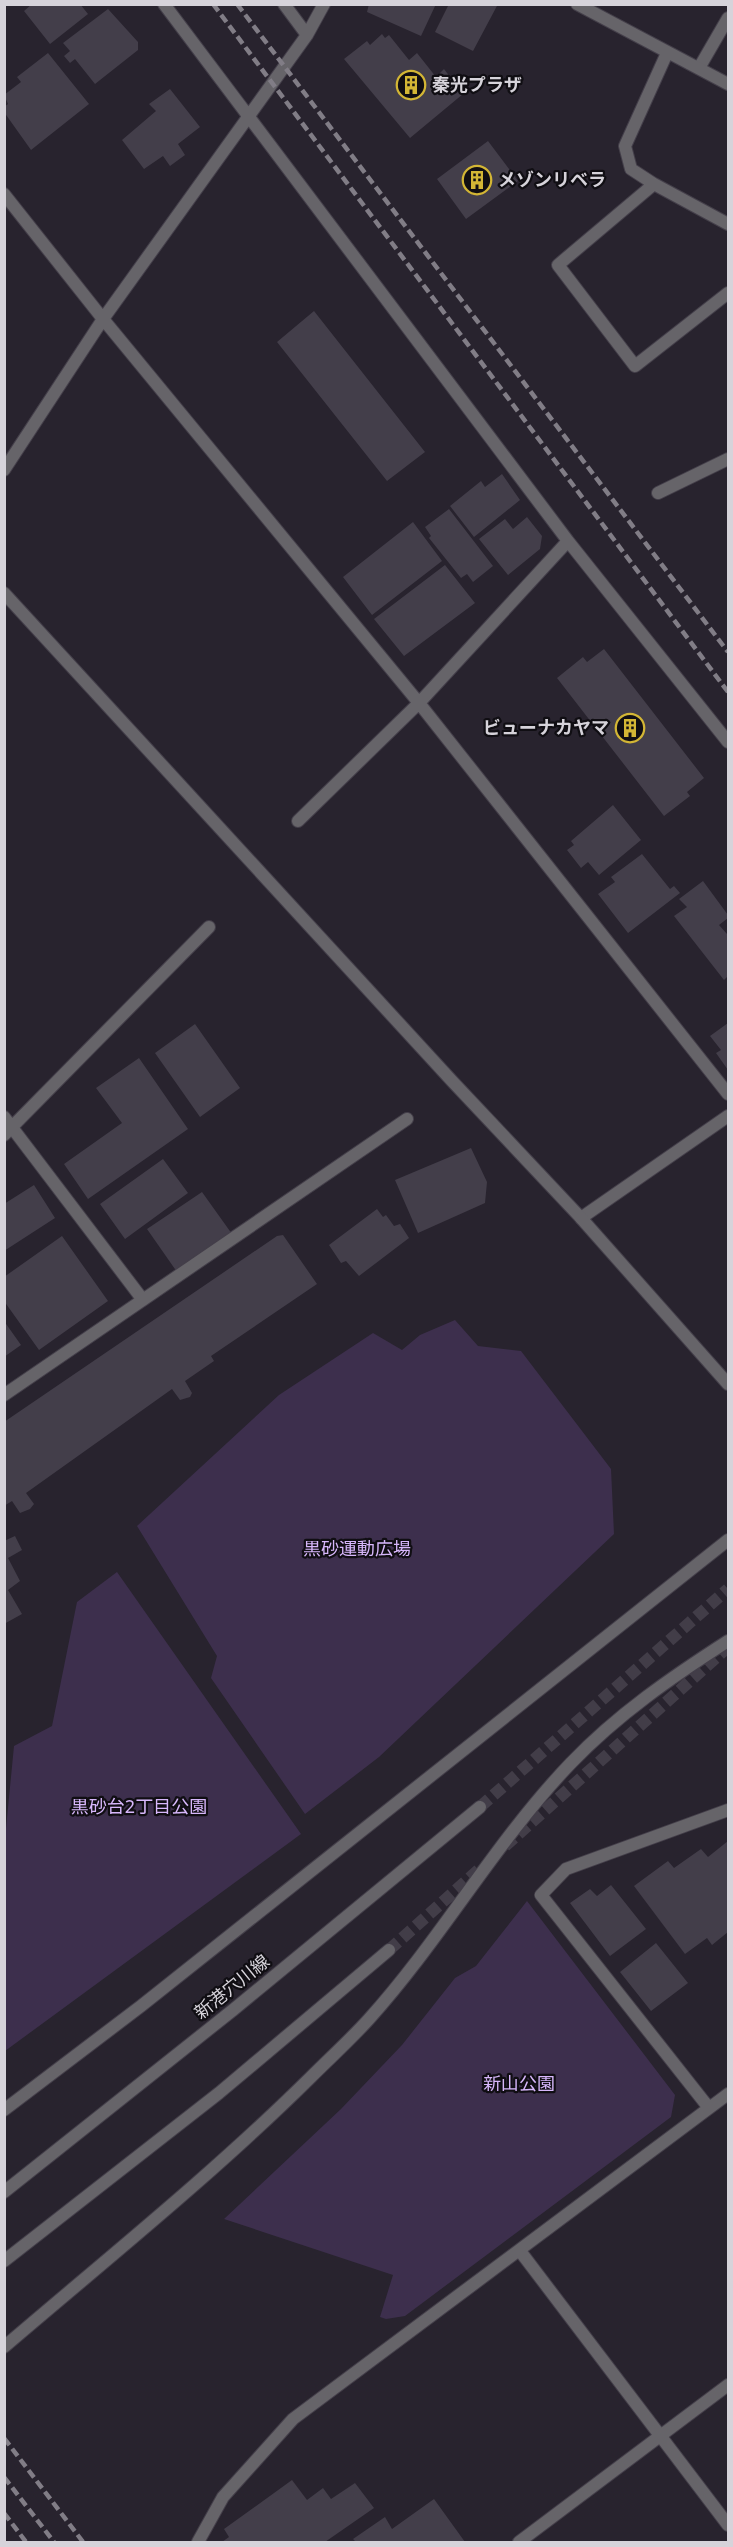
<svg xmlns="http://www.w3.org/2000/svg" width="733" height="2547" viewBox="0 0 733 2547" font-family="'Noto Sans','Noto Sans JP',sans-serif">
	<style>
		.green { fill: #3d2f4d }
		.building { fill: #433e4a }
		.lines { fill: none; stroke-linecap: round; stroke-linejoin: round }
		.tertiary-tunnel { stroke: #423d48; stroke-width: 12; stroke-dasharray: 12 6; stroke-linecap: butt }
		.service-casing { stroke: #443f4a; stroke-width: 14 }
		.minor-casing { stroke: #443f4a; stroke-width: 14 }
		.tertiary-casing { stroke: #443f4a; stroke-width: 14 }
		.service { stroke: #666469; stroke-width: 12 }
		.minor { stroke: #666469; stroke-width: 12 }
		.tertiary { stroke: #666469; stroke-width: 12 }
		.rail { stroke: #817d86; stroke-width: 4.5; stroke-dasharray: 9 4.5; stroke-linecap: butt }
		.labels { text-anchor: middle; stroke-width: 4.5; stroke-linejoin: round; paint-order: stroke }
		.poi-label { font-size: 18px; font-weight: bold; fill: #d6d3da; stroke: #100e13; text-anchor: start }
		.park-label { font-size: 18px; fill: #d7b7fb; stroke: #100e13 }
		.street-label { font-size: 18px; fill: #d6d3da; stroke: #100e13 }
	</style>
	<rect width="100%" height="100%" fill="#28232e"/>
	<path class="green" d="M455,1320L478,1346L521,1351L611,1469L614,1534L379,1757L305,1814L211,1678L217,1656L137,1526L279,1395L373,1333L402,1350L420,1335Z
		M117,1572L301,1834L5,2051L4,1849L14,1746L52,1726L77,1602Z
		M527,1901L675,2095L671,2117L405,2316L386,2319L380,2317L393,2275L224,2219L341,2109L402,2045L455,1978L476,1966Z"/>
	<path class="building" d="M32,4H80L88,14L50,44L24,11Z
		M369,4H436L421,36L367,12Z
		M449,4H498L473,51L435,32Z
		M108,9L138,42V50L95,84L75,59L70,63L64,56L70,51L63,43Z
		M382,34L385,38L389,35L409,60L417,53L436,77L444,69L463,94L410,138L344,59L367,41L370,45Z
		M48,53L89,104L31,150L4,112V107L8,104L4,95L21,82L17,77Z
		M170,89L200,127L178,144L185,155L170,166L163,156L144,169L122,140L156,111L149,104Z
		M488,141L518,181L466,219L437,179Z
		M314,311L425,452L387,481L277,342Z
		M502,474L520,500L474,537L450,506L481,481L485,487Z
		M449,509L493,566L473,582L467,574L461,578L429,538L431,536L425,527Z
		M527,517L542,536L540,549L508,575L479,539L505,519L513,529Z
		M413,522L442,561L372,615L343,577Z
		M445,565L475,603L404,656L374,619Z
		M604,649L704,778L687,792L690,796L664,816L557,678L583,657L587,662Z
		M613,805L641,840L599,875L588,862L581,868L567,850L574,845L571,841Z
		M642,854L670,889L674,886L680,893L628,933L598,894L615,882L611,877Z
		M703,881L728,915V918L719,925L727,934L728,933V976L724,980L674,916L687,907L679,899Z
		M728,1023V1070L716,1053L721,1050L710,1036Z
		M195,1024L240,1088L200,1117L155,1053Z
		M139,1058L188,1129L88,1199L64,1164L122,1123L96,1088Z
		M471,1148L487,1182L485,1203L418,1233L395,1180Z
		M163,1159L188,1193L125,1239L100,1204Z
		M34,1185L55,1218L4,1251V1204Z
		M202,1192L232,1234L177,1272L147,1229Z
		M377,1209L383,1217L386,1215L394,1226L400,1224L409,1238L359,1276L346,1261L341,1263L329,1245Z
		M283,1235L317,1284L211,1356L214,1361L185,1381L192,1393L190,1397L180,1400L172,1389L26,1493L34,1504L30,1509L20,1513L12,1501L4,1506V1422L277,1236Z
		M62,1236L108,1301L39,1350L4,1301V1277Z
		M4,1321L21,1345L4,1357Z
		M15,1536L22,1550L8,1558L20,1581L8,1590L22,1614L4,1624V1541Z
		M728,1841V1932L712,1945L707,1938L685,1954L634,1886L668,1861L674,1868L701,1849L708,1857Z
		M611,1885L646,1929L610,1956L570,1903L590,1889L597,1896Z
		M656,1943L688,1983L651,2011L620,1972Z
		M292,2480L307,2500L323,2488L331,2499L355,2483L374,2508L325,2542H222L229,2537L224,2529Z
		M434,2499L465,2542H356L353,2539L385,2517L392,2529Z"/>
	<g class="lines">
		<path class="tertiary-tunnel" d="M480,1807L728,1589
			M505,1846L728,1647
			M389,1950L483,1866"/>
		<g class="service-casing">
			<path id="service" d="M699,68L728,18"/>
		</g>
		<g class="minor-casing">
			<path id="minor" d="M164,4L568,541L728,742
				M284,4L307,35
				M577,4L728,84
				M667,53L625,146L631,169L654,184L728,224
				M654,184L558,265L635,366L728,293
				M4,194L103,319L419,703L728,1094
				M4,470L103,319L307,35L324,4
				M658,493L728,459
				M298,821L419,703L568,541
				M4,1117L143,1300
				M4,1135L209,927
				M581,1218L728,1116
				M4,1395L407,1119
				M709,2108L541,1895L566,1869L728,1810
				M520,2251L728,2525
				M4,2347C108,2258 214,2173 311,2077C330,2058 351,2039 369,2019C442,1938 496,1841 571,1763C618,1714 672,1677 728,1641
				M198,2542L223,2497L293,2419L728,2094
				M519,2542L728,2385"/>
		</g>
		<g class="tertiary-casing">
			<path id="tertiary" d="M4,593L452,1081L581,1218L728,1384
				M4,2110L141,2006L728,1540
				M4,2192L233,2010L480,1807
				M4,2261L219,2093L389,1950"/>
		</g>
		<use href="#service" class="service"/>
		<use href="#minor" class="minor"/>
		<use href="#tertiary" class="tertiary"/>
		<path class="rail" d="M213,4L728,692
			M237,4L728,652
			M4,2438L83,2542
			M4,2477L54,2542
			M4,2513L26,2542"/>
	</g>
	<defs>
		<g id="building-ring" transform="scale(1.5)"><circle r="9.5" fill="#100e13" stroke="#d3b635" stroke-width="1.5"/><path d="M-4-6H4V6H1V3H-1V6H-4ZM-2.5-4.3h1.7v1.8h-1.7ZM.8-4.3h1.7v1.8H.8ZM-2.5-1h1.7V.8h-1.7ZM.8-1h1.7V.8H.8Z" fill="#d3b635"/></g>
	</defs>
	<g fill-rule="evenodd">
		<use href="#building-ring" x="411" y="85"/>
		<use href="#building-ring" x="477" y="180"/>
		<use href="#building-ring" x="630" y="728"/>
	</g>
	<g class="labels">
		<g class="poi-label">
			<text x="432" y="91">秦光プラザ</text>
			<text x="498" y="186">メゾンリベラ</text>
			<text x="609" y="734" text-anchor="end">ビューナカヤマ</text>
		</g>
		<g class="park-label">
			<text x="357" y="1555">黒砂運動広場</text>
			<text x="139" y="1813">黒砂台2丁目公園</text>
			<text x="519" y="2090">新山公園</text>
		</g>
		<g class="street-label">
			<text transform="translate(232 1987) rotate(-39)" y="6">新港穴川線</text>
		</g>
	</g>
	<rect width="733" height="2547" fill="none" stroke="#d6d3da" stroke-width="12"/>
</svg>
